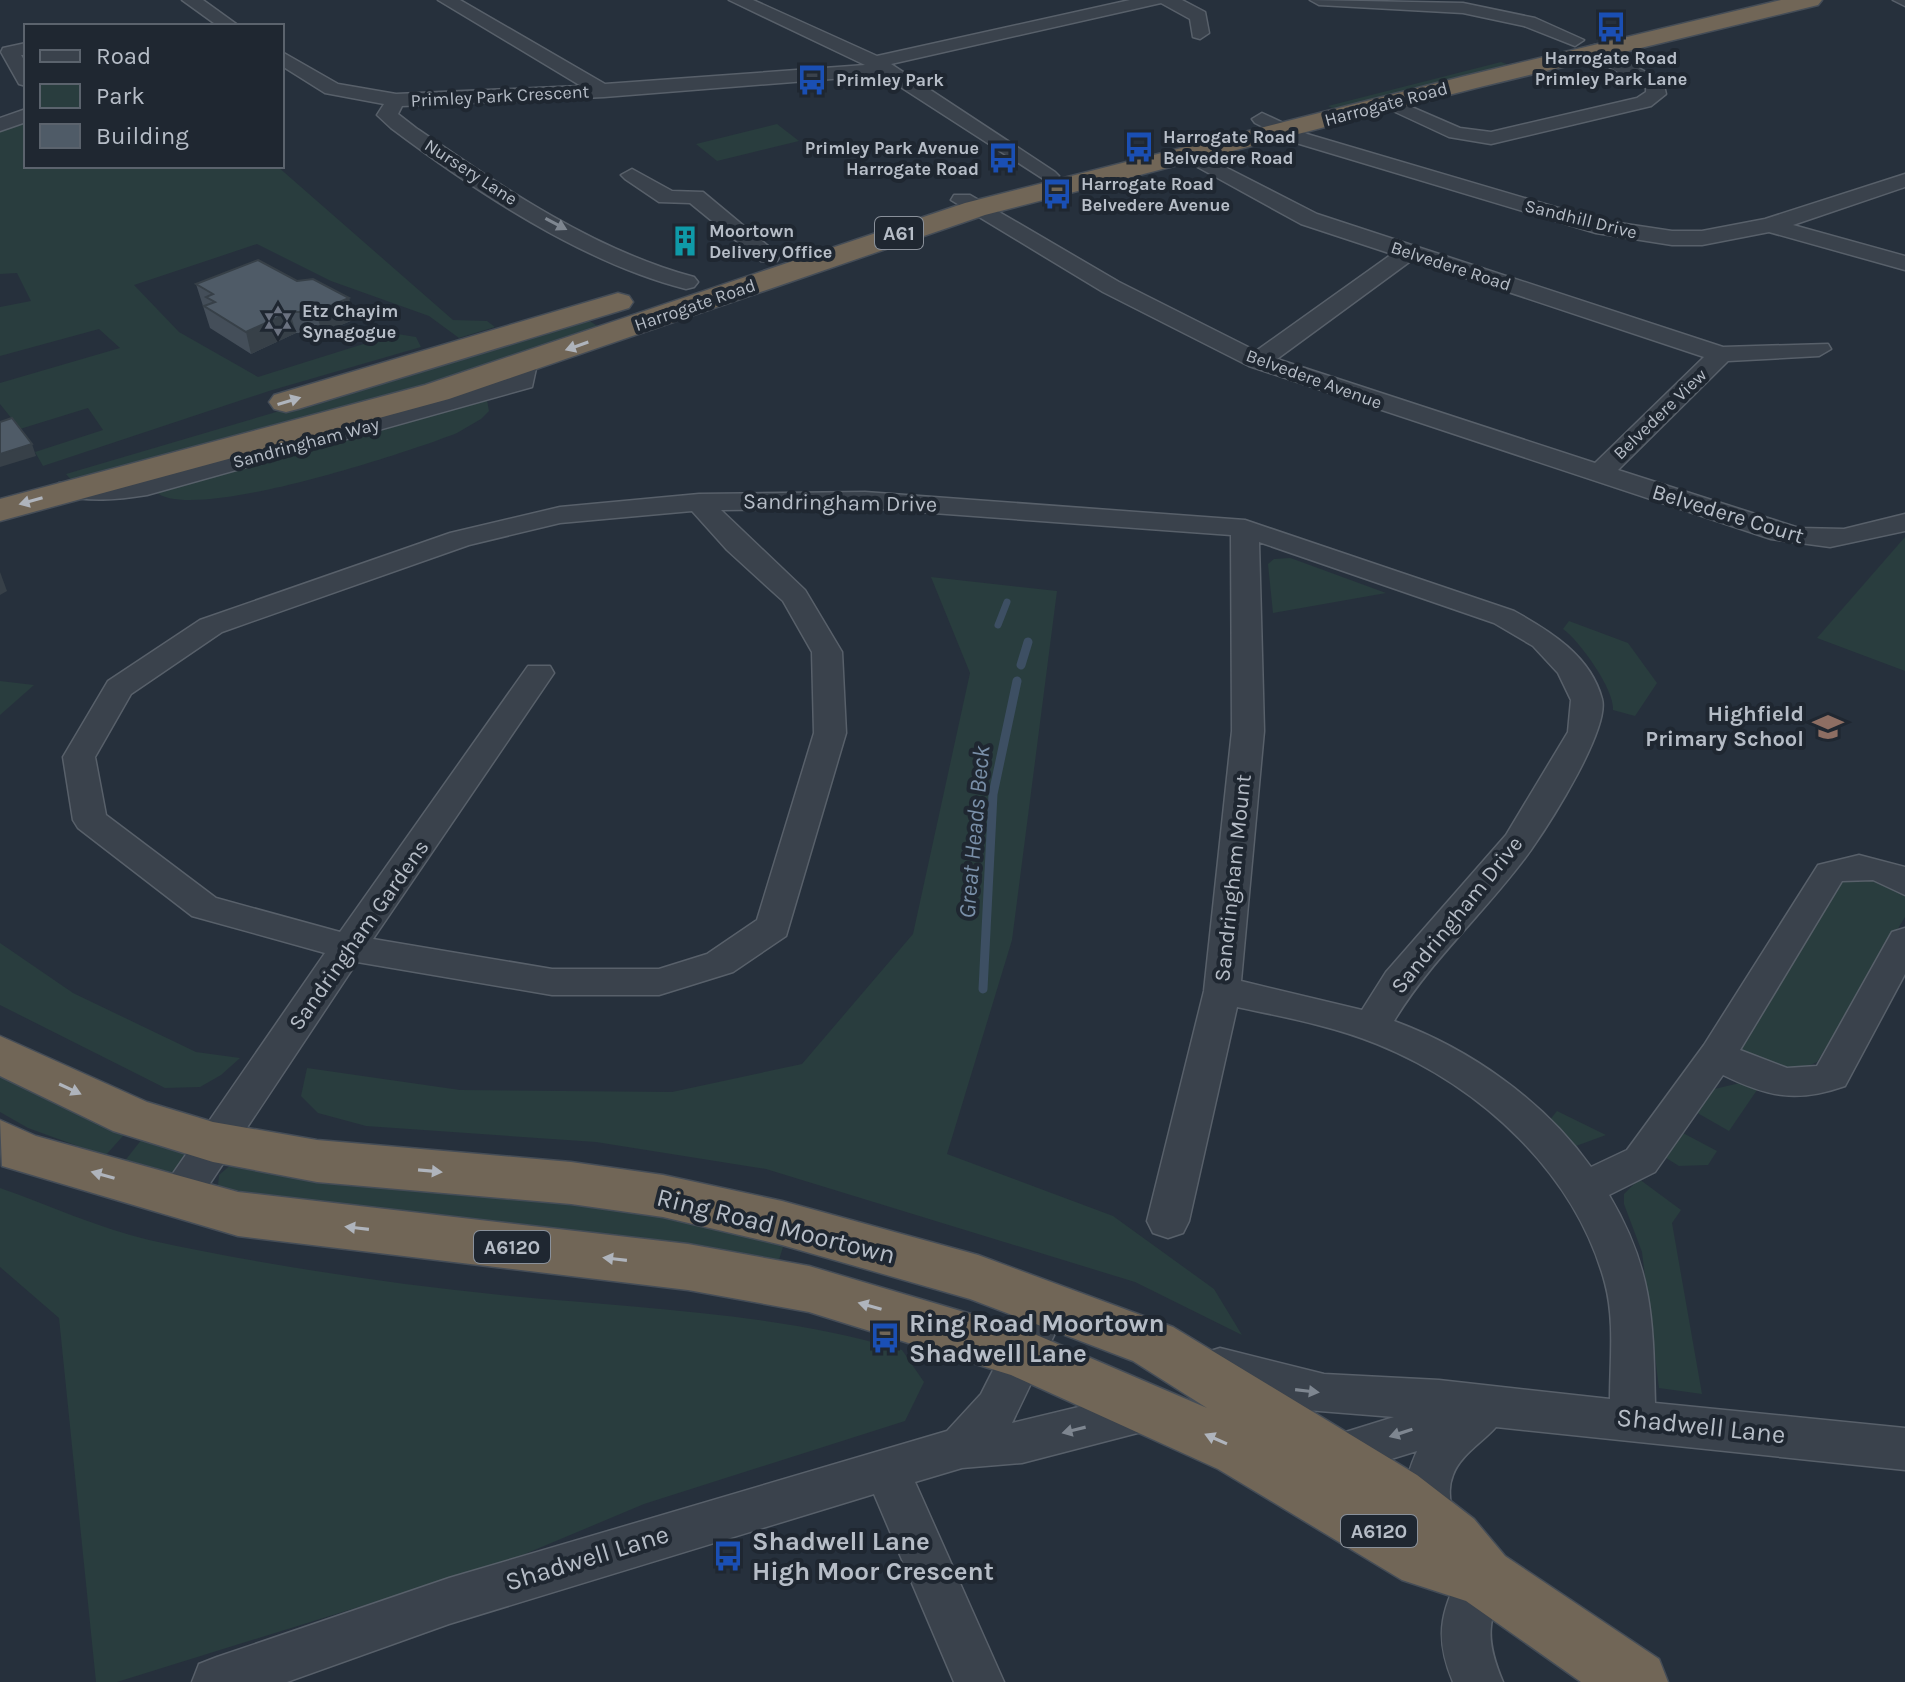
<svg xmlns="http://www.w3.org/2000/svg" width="1905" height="1682" font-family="Karla,sans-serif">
  <rect width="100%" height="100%" fill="#26303c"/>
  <g fill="#293d3e">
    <path d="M1501,62L1514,67L1339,111L1328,106Z"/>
    <path d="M26,123V166H277L453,320L487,321L495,327L459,338L429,316L331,281L257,244L134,285L179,332L258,377L373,341L362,335L373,330L416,337L421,347L269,391L43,466L35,452L103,430L88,408L20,429L0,404V383L120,348L99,329L0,356V307L31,301L17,273L0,274V130Z"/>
    <path d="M777,124L799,141L717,161L696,144Z"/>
    <path d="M588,320L599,327L504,365L73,482L66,474Z"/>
    <path d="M487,400L489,411L481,419L457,433C409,452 192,524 156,492Z"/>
    <path d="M1905,537V671L1817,638Z"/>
    <path d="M1290,558L1296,560L1386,593L1273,613L1268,564L1274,559Z"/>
    <path d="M931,577L1057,591L1012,940L947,1154L1113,1216L1214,1289L1242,1335L1135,1282L766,1169L596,1142L366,1126L318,1113L301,1096L307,1068L460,1090L672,1092L802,1064L913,934L970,673Z"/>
    <path d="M1569,621L1628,643L1657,683L1635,716L1613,710C1615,690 1579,640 1563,629Z"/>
    <path d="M0,681L34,685L0,715Z"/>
    <path d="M1858,877C1871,878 1900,881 1905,897C1905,902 1905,911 1905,917L1817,1062C1793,1075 1762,1066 1741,1049L1744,1039L1836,884Z"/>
    <path d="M0,943L73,993L196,1052L240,1058L221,1075L200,1087L165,1088L0,1005Z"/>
    <path d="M0,1075L130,1128L105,1156L28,1128L0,1112Z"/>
    <path d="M1740,1083L1757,1090L1729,1131L1694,1111L1710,1090Z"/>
    <path d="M1557,1111L1606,1135L1576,1146L1549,1121Z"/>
    <path d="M1681,1132L1717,1151L1708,1165L1679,1166L1663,1156Z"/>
    <path d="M142,1139L189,1151L178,1170L171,1172L124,1162Z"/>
    <path d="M233,1163L662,1210L783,1247L778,1263L649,1239L511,1223L421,1220L224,1192L218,1185L219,1175Z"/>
    <path d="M1639,1179L1681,1210L1672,1223L1702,1394L1659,1388L1642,1252L1624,1204V1194Z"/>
    <path d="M0,1188C48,1205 99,1228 149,1240C264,1265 384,1283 501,1295C636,1308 772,1312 902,1350L924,1382L905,1421L644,1504L513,1559L117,1682H96L59,1318L0,1267Z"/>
  </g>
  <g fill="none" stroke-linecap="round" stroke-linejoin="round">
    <path stroke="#3d4f63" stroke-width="7" d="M998,625L1007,602"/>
    <g stroke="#3d4f63" stroke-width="9">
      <path d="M1021,665L1028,642"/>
      <path d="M983,989L993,794L1017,681"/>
    </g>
    <g stroke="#58606a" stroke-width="3">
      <g id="minor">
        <path d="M182,0H203L239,26H218Z"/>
        <path d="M438,0H460L605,84L865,65L729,0H753L877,56L1130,0H1182L1205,12L1209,33L1200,39L1193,37L1190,19L1161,3L891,64L1055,172L1059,176L1055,180L1048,182L882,75L604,97L402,106L398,114L416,128C502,187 593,250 694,277L698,282L694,287L686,289C583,263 475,191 391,128L377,115L384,104L325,93L282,66V52L338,84L396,94L581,86Z"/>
        <path d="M1310,0L1463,3L1535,18L1584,40L1575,46L1524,26L1463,13L1319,5Z"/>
        <path d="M1893,0H1905V6Z"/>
        <path d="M26,43V55H21L26,63V86L19,84L1,52L3,48Z"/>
        <path d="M1595,45L1663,81L1666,94L1651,106L1491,144L1449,137L1376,103L1379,99H1393L1460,128L1491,132L1637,98L1646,92V88L1588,55V47Z"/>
        <path d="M26,109V122L0,131V118Z"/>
        <path d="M1262,113L1307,134L1599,220L1672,231H1702L1765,219L1905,174V187L1793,225L1905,256V270L1769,232L1702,245H1672L1596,233L1293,142L1255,123L1252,119Z"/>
        <path d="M1190,149L1317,214L1723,347L1828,344L1831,349L1819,356L1728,361L1618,470L1799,528L1844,529L1905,514V531L1830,547L1771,539L1249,366L1103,292L951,200L954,195H970L1119,282L1256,351L1392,254L1301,224L1183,159L1180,155L1183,151ZM1412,260L1704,357L1595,463L1277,359Z"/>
        <path d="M632,169L672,191L703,192L780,256L777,261H761L690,203L659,202L625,179L621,175Z"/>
        <path d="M525,357L537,364L532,387L147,495C117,500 89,502 59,495L55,489L59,483L111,485L145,479L511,378L513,364Z"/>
        <path d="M865,492L1245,520L1514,611C1550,631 1591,656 1602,699C1610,729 1550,823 1531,850C1488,910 1432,958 1394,1021C1470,1049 1543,1100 1591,1167L1627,1150L1704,1045L1818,865L1859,855L1905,867V895L1873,880L1842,881L1740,1050L1787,1068L1817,1066L1892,932L1905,928V974L1845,1086C1797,1103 1768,1097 1723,1075L1655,1172L1609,1195C1653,1269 1653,1320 1655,1403L1905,1428V1470L1496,1427C1483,1442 1460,1455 1453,1475C1444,1497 1458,1515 1448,1537L1431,1544L1414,1537C1400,1505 1403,1482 1417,1451L1323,1480L1307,1474L1300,1459L1307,1444L1394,1417L1307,1410L1204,1381L1198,1367L1204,1353L1220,1348L1324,1374L1439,1380L1610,1399C1610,1361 1615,1320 1605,1283C1576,1174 1481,1086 1377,1044C1333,1026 1284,1017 1237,1007L1189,1221L1183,1233L1168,1238L1153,1233L1147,1221L1204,991L1232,731L1231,535L865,508L721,510L805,590L842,652L846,733L786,936L733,972L659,995H552L357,962L193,1209L179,1213L165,1209L159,1197L165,1185L325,953L192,916L78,828L73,820L63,757L108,681L200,620L450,533L560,507L699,494ZM692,511L727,550L783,601L812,652L814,733L757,920L707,954L659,969H552L373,939L554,673L550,666H528L340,932L216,898L106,815L95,757L131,694L222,632L469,545L560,523ZM1259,542L1494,623L1533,646L1558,673L1571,700L1568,732L1506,835L1386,972L1362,1010L1241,981L1264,731Z"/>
        <path d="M1048,1286L1063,1291L1069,1304L1012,1423L1149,1390L1165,1396L1171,1410L1165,1424L1149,1430L1022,1463L962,1468L915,1482L1004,1682H954L874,1494L449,1624L287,1682H192L199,1664L217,1657L449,1578L947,1431L981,1394L1033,1291Z"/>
        <path d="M1483,1554L1500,1561L1507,1577C1488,1621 1484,1637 1503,1682H1453C1432,1632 1443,1608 1466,1561Z"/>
      </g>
    </g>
    <g stroke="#454d57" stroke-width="3">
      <g id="highway">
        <path d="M1781,0H1822L1818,5L1476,88L985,215L449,399L0,521V499L425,385L965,203L1461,77Z"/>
        <path d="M618,293L629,296L633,302L629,308L298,409L286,412L274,409L269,402L274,395Z"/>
        <path d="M0,1036L147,1102L213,1122L317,1140L571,1162L663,1175L782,1201L978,1255L1173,1327L1417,1475L1474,1519L1505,1556L1659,1659L1668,1682H1581L1466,1601L1402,1580L1218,1469L1011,1375L809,1312L688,1290L238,1236L2,1166L0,1120L36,1136L238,1192L688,1244L809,1266L1025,1330L1207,1408L1133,1361L970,1299L782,1245L663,1217L571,1204L317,1182L213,1162L113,1131L0,1076Z"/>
      </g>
    </g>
    <use href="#minor" fill="#3a424c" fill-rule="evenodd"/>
    <use href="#highway" fill="#716657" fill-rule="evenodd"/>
  </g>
  <path fill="#444e59" d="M297,281L349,298L353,320L322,333H296L251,354L210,328L196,284Z"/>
  <g fill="#374048">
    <path d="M349,298L353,320L322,333L316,312Z"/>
    <path d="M290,312L296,333L251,354L246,332Z"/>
    <path d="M32,444L36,456L0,467V454Z"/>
    <path d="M0,572L7,591L0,595Z"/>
  </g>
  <g fill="#4f5b67" stroke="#374048" stroke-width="2">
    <path d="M258,260L297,281L313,279L349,298L316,312H290L246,332L204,306L215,302L206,297L213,294L196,284Z"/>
    <path d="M12,418L32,444L0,454V422Z"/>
  </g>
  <defs><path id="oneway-solid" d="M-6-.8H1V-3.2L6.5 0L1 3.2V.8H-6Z" transform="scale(2)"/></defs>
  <g fill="#7e8690">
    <use href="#oneway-solid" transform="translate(556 224) rotate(28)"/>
    <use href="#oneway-solid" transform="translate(1307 1391) rotate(7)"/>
    <use href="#oneway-solid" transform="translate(1074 1430) rotate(166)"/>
    <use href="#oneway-solid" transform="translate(1401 1433) rotate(162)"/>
  </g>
  <g fill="#afb4bc">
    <use href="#oneway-solid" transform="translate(577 346) rotate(161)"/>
    <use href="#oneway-solid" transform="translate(289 401) rotate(-17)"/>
    <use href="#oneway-solid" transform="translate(31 501) rotate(164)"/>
    <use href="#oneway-solid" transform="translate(70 1089) rotate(25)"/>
    <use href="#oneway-solid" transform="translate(430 1171) rotate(5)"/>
    <use href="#oneway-solid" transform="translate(103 1175) rotate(-164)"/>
    <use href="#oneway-solid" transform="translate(357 1228) rotate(-173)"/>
    <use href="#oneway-solid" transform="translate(615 1259) rotate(-173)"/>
    <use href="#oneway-solid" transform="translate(870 1306) rotate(-164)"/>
    <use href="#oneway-solid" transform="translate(1216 1439) rotate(-156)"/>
  </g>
  <defs>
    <g id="bus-bare" transform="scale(2.4)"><path d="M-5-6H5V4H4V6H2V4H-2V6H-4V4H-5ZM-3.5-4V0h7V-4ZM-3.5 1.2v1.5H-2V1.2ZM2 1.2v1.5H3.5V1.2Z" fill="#1a4fb4" stroke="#1f2731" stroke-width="2.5" paint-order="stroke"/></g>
    <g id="building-bare" transform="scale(2.4)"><path d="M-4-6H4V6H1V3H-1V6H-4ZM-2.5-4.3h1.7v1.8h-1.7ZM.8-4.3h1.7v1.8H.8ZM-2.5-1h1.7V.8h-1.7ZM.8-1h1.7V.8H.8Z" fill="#0f9aa8" stroke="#1f2731" stroke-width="2.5" paint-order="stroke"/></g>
    <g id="synagogue-bare" transform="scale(2.4)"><path d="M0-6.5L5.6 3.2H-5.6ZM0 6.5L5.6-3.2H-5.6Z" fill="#6b7280" stroke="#1f2731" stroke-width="2.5" paint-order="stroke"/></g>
    <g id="school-bare" transform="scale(2.4)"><path d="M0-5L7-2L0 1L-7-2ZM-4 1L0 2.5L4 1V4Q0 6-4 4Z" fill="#8d6e63" stroke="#1f2731" stroke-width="2.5" paint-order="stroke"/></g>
  </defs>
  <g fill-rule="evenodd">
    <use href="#bus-bare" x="1611" y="27"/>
    <use href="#bus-bare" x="812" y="80"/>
    <use href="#bus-bare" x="1139" y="147"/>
    <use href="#bus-bare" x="1003" y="158"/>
    <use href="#bus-bare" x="1057" y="194"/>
    <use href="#building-bare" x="685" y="241"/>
    <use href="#synagogue-bare" x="278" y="321"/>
    <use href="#school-bare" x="1828" y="727"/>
    <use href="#bus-bare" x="885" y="1338"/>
    <use href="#bus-bare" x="728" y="1556"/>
  </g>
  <g text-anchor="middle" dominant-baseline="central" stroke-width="8" stroke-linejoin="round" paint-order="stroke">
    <g font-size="18" font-weight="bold" fill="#b6bdc7" stroke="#1f2731" text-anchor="start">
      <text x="1611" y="58" text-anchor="middle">Harrogate Road<tspan x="1611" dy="21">Primley Park Lane</tspan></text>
      <text x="836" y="80">Primley Park</text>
      <text x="1163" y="137">Harrogate Road<tspan x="1163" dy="21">Belvedere Road</tspan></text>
      <text x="979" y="148" text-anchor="end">Primley Park Avenue<tspan x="979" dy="21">Harrogate Road</tspan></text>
      <text x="1081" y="184">Harrogate Road<tspan x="1081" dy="21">Belvedere Avenue</tspan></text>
      <text x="709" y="231">Moortown<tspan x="709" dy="21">Delivery Office</tspan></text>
      <text x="302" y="311">Etz Chayim<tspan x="302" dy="21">Synagogue</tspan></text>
    </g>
    <g font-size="18" fill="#b6bdc7" stroke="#1f2731">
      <text transform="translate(500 96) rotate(-3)">Primley Park Crescent</text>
      <text transform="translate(1386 104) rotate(-15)">Harrogate Road</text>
      <text transform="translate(471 172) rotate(33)">Nursery Lane</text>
      <text transform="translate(1581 219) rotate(14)">Sandhill Drive</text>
      <text transform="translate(1451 266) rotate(18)">Belvedere Road</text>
      <text transform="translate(695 305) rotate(-19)">Harrogate Road</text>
      <text transform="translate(1314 379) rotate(20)">Belvedere Avenue</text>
      <text transform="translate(1660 414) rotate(-44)">Belvedere View</text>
      <text transform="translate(306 443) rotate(-15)">Sandringham Way</text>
    </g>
    <g fill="#1f2731" stroke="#89909a" stroke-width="2">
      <rect x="875" y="217" width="48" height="32" rx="6"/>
      <rect x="474" y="1231" width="76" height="32" rx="6"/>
      <rect x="1341" y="1515" width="76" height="32" rx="6"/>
    </g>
    <g font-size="20" font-weight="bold" fill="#b6bdc7">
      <text x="899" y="233">A61</text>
      <text x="512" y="1247">A6120</text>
      <text x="1379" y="1531">A6120</text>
    </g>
    <g font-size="22" fill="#b6bdc7" stroke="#1f2731">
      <text transform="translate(840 503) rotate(1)">Sandringham Drive</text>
      <text transform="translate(1728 514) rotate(17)">Belvedere Court</text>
      <text transform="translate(1233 878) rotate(-84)">Sandringham Mount</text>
      <text transform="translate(1457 915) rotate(-51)">Sandringham Drive</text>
      <text transform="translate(359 935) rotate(-55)">Sandringham Gardens</text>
    </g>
    <g font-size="22" font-weight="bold" fill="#b6bdc7" stroke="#1f2731" text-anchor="end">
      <text x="1804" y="714">Highfield<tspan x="1804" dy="25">Primary School</tspan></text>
    </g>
    <g font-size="24" font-style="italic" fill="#798fa8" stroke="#1f2731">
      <text transform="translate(974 832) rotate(-85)">Great Heads Beck</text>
    </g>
    <g font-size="26" fill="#b6bdc7" stroke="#1f2731">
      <text transform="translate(776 1226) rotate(14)">Ring Road Moortown</text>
      <text transform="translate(1701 1426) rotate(6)">Shadwell Lane</text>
      <text transform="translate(587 1558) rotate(-17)">Shadwell Lane</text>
    </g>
    <g font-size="26" font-weight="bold" fill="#b6bdc7" stroke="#1f2731" text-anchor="start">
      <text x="909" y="1323">Ring Road Moortown<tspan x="909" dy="30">Shadwell Lane</tspan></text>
      <text x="752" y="1541">Shadwell Lane<tspan x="752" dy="30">High Moor Crescent</tspan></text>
    </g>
  </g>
  <rect x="24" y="24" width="260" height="144" fill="#1f2731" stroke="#5b636d" stroke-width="2"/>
  <rect x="40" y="50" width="40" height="12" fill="#3a424c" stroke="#5b636d" stroke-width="2"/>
  <text x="96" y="64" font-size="24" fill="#b6bdc7">Road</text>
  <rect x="40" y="84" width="40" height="24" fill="#293d3e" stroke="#5b636d" stroke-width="2"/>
  <text x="96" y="104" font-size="24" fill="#b6bdc7">Park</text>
  <rect x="40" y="124" width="40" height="24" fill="#4f5b67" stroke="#5b636d" stroke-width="2"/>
  <text x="96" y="144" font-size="24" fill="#b6bdc7">Building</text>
</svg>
